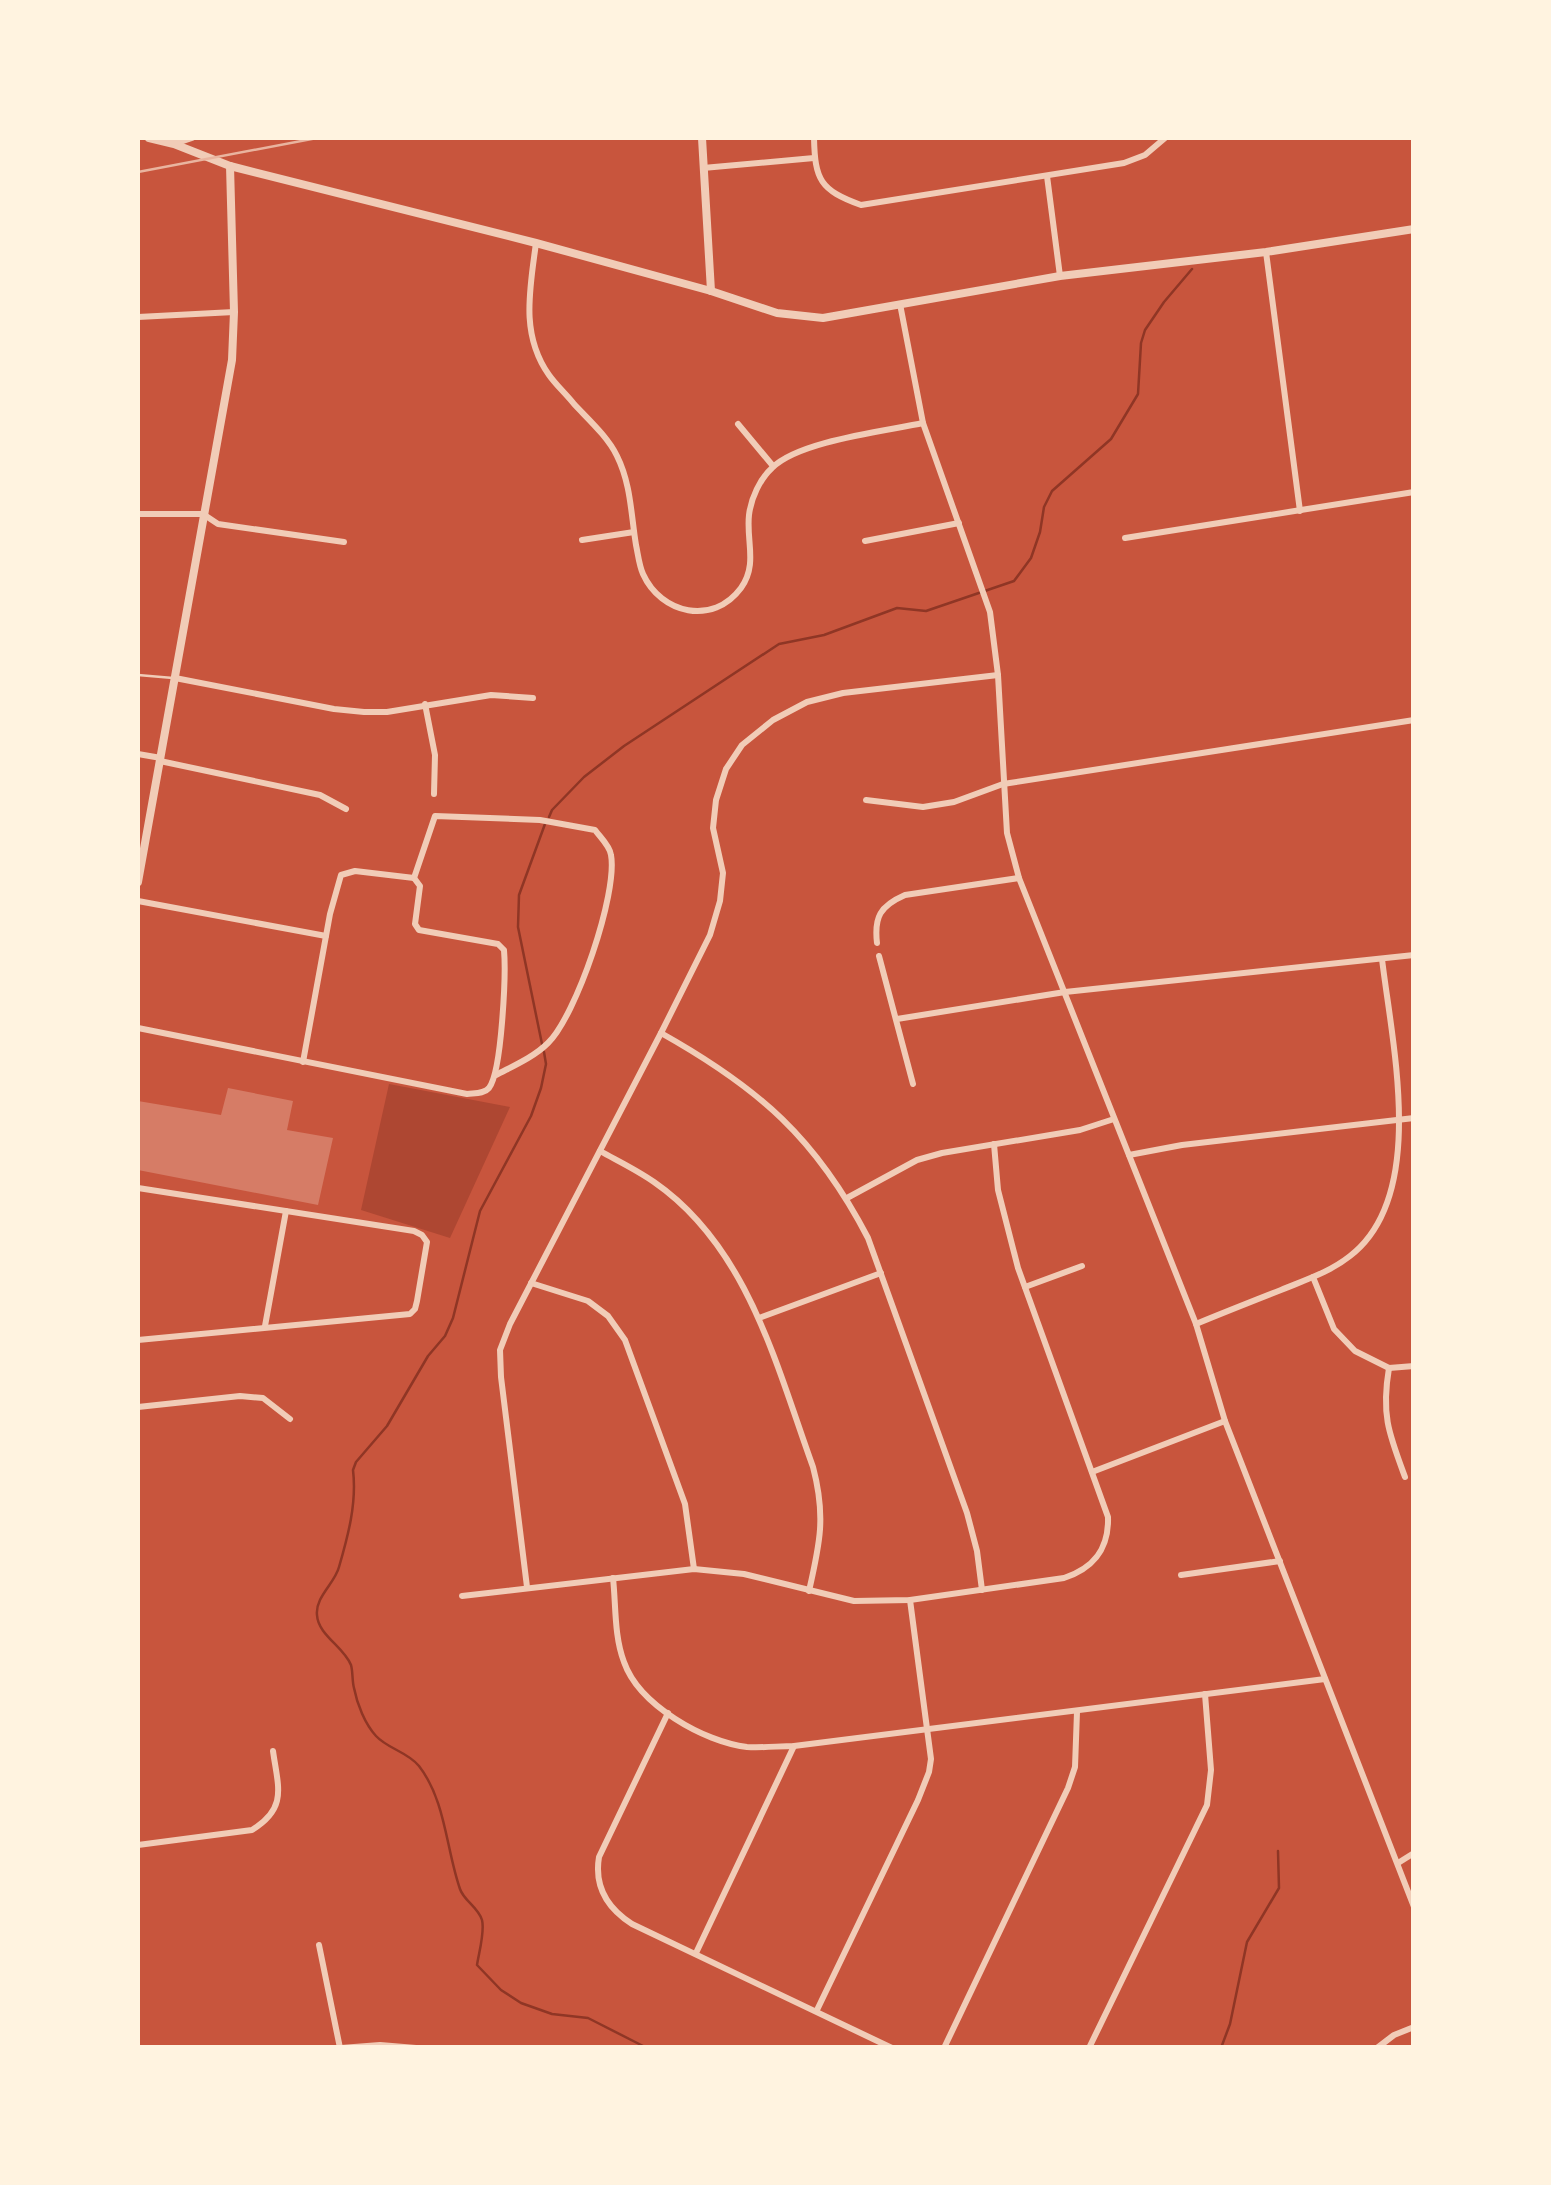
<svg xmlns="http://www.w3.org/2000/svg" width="1551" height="2185" font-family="'IBM Plex Sans',sans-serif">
  <rect width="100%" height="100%" fill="#c8553d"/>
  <path fill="#ae4732" d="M389,1084L510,1107L450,1238L361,1210Z"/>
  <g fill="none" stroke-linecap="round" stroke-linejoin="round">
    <g stroke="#8f3625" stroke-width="2.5">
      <path d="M549,817L552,810L584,777L624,746L779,644L824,635L897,608L926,611L1014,581L1031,558L1040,532L1044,507L1052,491L1111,439L1138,394L1141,343L1145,330L1164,302L1192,269"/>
      <path d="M542,1044L518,927L519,895L545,824"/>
      <path d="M544,1052L546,1064L541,1088L531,1116L480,1211L453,1318L445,1336L428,1356L387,1426L356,1462L353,1470C357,1503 348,1536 339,1567C335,1583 315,1597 317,1615C318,1635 344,1647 351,1665C353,1672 352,1681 354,1688C357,1704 365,1724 376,1736C388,1749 408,1752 419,1766C446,1801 446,1849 460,1889C464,1901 478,1907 482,1920C485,1932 479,1952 477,1965L501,1990L521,2003L552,2014L588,2018L647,2048"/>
      <path d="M1221,2048L1230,2024L1247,1942L1279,1888L1278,1851"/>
    </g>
  </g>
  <path fill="#d67c66" d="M228,1088L293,1101L287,1130L333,1138L318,1205L138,1170V1101L221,1115Z"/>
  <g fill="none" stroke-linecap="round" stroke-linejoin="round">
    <path stroke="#f1ccb7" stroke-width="2.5" d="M138,675L173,678"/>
    <g stroke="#f1ccb7" stroke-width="6">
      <path d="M174,138V144L192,138"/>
      <path d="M814,138C815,180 820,190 861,205L1124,163L1145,155L1165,138"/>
      <path d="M703,168L814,158"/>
      <path d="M1047,176L1060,276"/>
      <path d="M536,243C530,289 520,334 549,375C556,385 566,394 574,404C588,419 608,437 617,456C631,484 631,515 636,545C638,554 639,565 643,574C661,614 713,626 741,588C758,564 746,541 749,515C751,498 760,479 772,468C798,441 886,431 923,423"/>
      <path d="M1266,252L1300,511"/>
      <path d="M900,304L923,423L990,612L998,675L1007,833L1019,878L1196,1324L1225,1421L1414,1907"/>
      <path d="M138,317L234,312"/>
      <path d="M738,424L773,466"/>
      <path d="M138,514H203L218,524L344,542"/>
      <path d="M1125,538L1414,492"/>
      <path d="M582,540L634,532"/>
      <path d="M865,541L959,523"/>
      <path d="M175,678L334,709L364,712H387L491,695L533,698"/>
      <path d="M425,704L435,755L434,794"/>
      <path d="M138,754L161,758"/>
      <path d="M160,761L320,795L346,809"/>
      <path d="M866,800L923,807L954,802L1003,784L1414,720"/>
      <path d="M414,878L435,816L540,820L595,830C600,837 610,846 611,855C618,893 576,1016 548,1043C534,1057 513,1066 496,1075"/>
      <path d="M138,901L326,936"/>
      <path d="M877,943C874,917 880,906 905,895L1019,878"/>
      <path d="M879,956L913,1084"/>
      <path d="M897,1019L1065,992L1414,955"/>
      <path d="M138,1028L467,1094C475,1093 484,1094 489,1088C502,1071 506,973 504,950L498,944L419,930L415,924L420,886L414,878"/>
      <path d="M661,1033C759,1088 816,1138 868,1238L967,1513L977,1551L982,1590"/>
      <path d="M303,1062L330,914L341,875L355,871L414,878"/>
      <path d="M600,1151C618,1161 637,1170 654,1182C748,1247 776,1365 813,1467C826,1516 820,1543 809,1591"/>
      <path d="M1129,1155L1182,1145L1414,1118"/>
      <path d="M138,1188L414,1231L422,1235L427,1242L417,1301L415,1309L410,1314L138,1340"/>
      <path d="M847,1198L917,1160L942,1153L1080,1130L1114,1119"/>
      <path d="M1313,1277L1334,1329L1355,1351L1389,1368L1414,1366"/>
      <path d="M531,1283L588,1301L608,1316L625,1340L685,1504L694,1569"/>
      <path d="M1025,1287L1082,1266"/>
      <path d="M759,1318L881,1273"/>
      <path d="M1196,1324C1225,1312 1253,1301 1281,1290C1305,1280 1330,1272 1350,1256C1428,1196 1392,1044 1382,959"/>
      <path d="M265,1326L286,1211"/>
      <path d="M1389,1368C1381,1415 1389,1434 1405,1477"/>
      <path d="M138,1407L240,1396L263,1398L290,1419"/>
      <path d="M1092,1472L1225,1421"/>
      <path d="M1181,1575L1280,1561"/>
      <path d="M613,1578C616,1605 614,1636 624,1662C639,1705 704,1742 747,1747C763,1748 779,1746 794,1746L1325,1679"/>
      <path d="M527,1587L501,1377L500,1350L510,1324L661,1033L710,935L720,901L723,873L713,828L716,800L726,769L742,745L773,720L807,702L843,693L998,675"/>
      <path d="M462,1596L694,1569L744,1574L854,1601L910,1600L1064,1578C1094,1568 1109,1549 1108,1517L1018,1268L998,1190L994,1144"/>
      <path d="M668,1713L599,1857C594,1887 607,1908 632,1924L892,2048"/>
      <path d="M138,1845L252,1830C288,1808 278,1787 273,1751"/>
      <path d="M1398,1863L1414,1853"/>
      <path d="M319,1945L340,2048"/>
      <path d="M696,1953L794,1746"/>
      <path d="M817,2010L918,1800L929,1772L931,1759L910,1600"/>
      <path d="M341,2048L380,2045L416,2048"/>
      <path d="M944,2048L1068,1788L1075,1767L1077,1712"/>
      <path d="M1089,2048L1207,1805L1211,1770L1205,1694"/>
      <path d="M1377,2048L1394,2035L1414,2027"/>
    </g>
    <g stroke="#f1ccb7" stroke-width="8">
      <path d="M149,138L174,144L230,166L536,243L711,291L777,313L823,318L1060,276L1266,252L1414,229"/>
      <path d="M702,138L711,291"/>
      <path d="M138,882L232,360L234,312L230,166"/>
    </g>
    <path stroke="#e9b49f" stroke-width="2.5" d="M138,172L317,138"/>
  </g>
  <rect width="1551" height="2185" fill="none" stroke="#fff3e0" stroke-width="280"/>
</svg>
